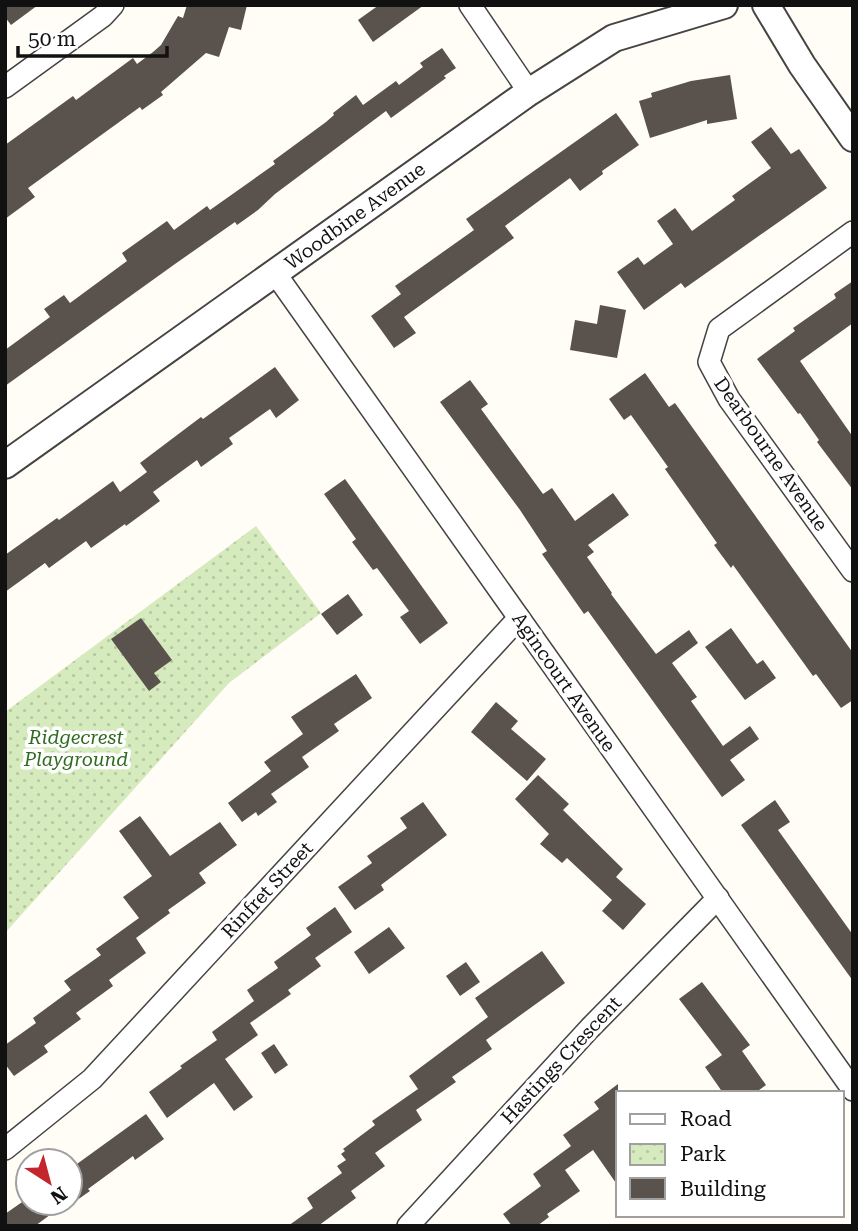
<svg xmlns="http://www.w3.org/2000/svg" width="858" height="1231" font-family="'Roboto Serif',serif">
  <defs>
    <pattern id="park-dots" width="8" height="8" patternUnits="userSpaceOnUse" patternTransform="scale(1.75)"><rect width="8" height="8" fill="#d5ebbd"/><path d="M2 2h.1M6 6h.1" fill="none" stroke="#b6c8a1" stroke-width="1.8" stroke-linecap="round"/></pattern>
  </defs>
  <rect width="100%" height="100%" fill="#fffdf5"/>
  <path fill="url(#park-dots)" d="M256,526L321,613L229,683L5,933V712Z"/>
  <g fill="#5a524d">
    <path d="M5,5H38L11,25L5,17Z"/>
    <path d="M187,5H247L241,30L229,27L219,57L206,53L161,92L163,95L142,110L140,107L28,188L35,197L5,219V145L73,96L76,100L133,58L137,64L153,52L161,45L178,16L183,18Z"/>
    <path d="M379,5H424L373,42L358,20Z"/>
    <path d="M442,48L456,68L444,76L446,78L391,118L386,111L275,194L258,210L237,225L235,222L175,264L5,386V350L50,317L44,309L64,295L70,303L127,261L122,253L167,221L174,230L207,206L210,210L275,164L273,161L326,122L334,115L333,113L356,95L363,105L396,81L399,85L423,67L420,63Z"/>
    <path d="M730,75L737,119L707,124V120L650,138L639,101L652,97L651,93L691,81Z"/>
    <path d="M616,113L639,145L602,171L603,174L580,191L570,178L505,226L514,238L404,317L416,333L394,348L371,316L401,294L395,286L474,230L466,219Z"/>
    <path d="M771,127L791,154L799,149L827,188L685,288L681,283L644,310L617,272L638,257L644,265L673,244L657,221L675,208L692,231L735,200L732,196L771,168L751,142Z"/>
    <path d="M853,281V323L800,361L853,437V490L817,442L819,440L800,413L798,414L757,359L795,331L793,328L836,298L834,294Z"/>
    <path d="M600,305L626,310L617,358L570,350L575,320L597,324Z"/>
    <path d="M275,367L299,400L276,418L270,409L229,438L233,444L201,467L197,460L153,492L160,501L126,526L125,524L91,548L86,541L49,568L45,563L5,592V555L57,518L59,520L113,481L120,492L147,472L140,463L201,417L203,419Z"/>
    <path d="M645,373L669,407L675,403L853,653V700L841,708L816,674L813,676L733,565L731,568L714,545L717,543L665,469L668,467L631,415L624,420L609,399Z"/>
    <path d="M470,380L488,404L481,409L543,494L552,488L575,521L613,493L629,515L588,545L594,552L587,557L612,593L611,594L656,654L689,630L698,643L672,663L697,697L691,701L723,746L750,726L759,739L730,760L745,780L722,797L588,611L584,614L542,554L547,551L520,510L440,402Z"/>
    <path d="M345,479L448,623L420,644L400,617L409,611L377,568L373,570L352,542L356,539L324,494Z"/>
    <path d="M348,594L363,615L337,635L321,614Z"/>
    <path d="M141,618L172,660L154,673L161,682L149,691L111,639Z"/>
    <path d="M731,628L757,664L763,660L776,678L745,700L705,647Z"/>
    <path d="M356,674L372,698L334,724L339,731L302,757L309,767L271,794L277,802L258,816L256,812L242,822L228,803L271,771L264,762L303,734L291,717Z"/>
    <path d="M496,702L518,721L511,729L546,759L527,781L471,732Z"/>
    <path d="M538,775L569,804L563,810L623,869L616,877L646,904L623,930L602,911L612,900L567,858L562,863L540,844L549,834L515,799Z"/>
    <path d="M775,800L790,822L778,830L853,935V981L741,825Z"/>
    <path d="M423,802L447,835L381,885L384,890L355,910L338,887L372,863L367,856L407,828L400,818Z"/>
    <path d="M140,816L170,856L220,822L237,845L199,873L206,883L168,910L170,913L136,938L146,953L109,980L113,986L76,1013L81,1019L44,1046L48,1052L14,1076L5,1064V1045L36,1023L33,1018L71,990L64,981L101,955L96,949L139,918L123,897L152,876L119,831Z"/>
    <path d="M335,907L352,932L315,958L321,966L288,990L291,994L250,1023L258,1035L225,1059L253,1097L234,1111L214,1083L167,1118L149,1092L182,1068L180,1066L217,1040L212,1032L254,1001L247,990L278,968L274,962L311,935L306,928Z"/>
    <path d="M389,927L405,948L369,974L354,952Z"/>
    <path d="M542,951L565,983L486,1040L492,1049L452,1077L456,1082L416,1110L422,1120L375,1153L385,1166L351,1191L356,1198L318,1226H288L313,1208L307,1198L342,1173L337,1166L346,1160L341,1154L345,1151L343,1149L375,1125L372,1121L418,1089L409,1076L488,1017L475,998Z"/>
    <path d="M466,962L480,982L460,996L446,976Z"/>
    <path d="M702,982L750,1045L742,1051L766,1085L755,1093H723L705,1067L722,1055L679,999Z"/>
    <path d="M274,1044L288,1065L275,1074L261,1053Z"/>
    <path d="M618,1084V1186L593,1150L565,1170L580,1191L547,1214L549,1217L537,1226H512L503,1214L541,1186L533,1174L571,1146L563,1135L599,1109L594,1102Z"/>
    <path d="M146,1114L164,1139L135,1160L133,1156L88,1189L90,1191L70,1205V1169Z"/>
    <path d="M25,1200L27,1203H66L35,1226H5V1214Z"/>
  </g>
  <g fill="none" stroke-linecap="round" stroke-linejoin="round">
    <g stroke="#444" stroke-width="24">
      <g id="minor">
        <path d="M470,5L529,92"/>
        <path d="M5,87L103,16L113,5"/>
        <path d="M853,232L719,329L709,362L729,399L853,571"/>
        <path d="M275,273L853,1090"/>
        <path d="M5,1149L92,1079L519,618"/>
        <path d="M408,1226L590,1028L718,898"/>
      </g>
    </g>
    <g stroke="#444" stroke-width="30">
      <g id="tertiary">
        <path d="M766,5L802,65L853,138"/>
        <path d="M5,465L529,92L614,38L724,5"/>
      </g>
    </g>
    <use href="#minor" stroke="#fff" stroke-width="21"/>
    <use href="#tertiary" stroke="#fff" stroke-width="26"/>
  </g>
  <g text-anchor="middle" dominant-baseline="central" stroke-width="7" stroke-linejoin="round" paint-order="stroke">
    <g font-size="19" fill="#111" stroke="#fff">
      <text transform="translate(355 216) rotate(-36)">Woodbine Avenue</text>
      <text transform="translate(771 454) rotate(55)">Dearbourne Avenue</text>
      <text transform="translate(564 682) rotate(55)">Agincourt Avenue</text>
      <text transform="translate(267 890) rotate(-47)">Rinfret Street</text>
      <text transform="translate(561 1060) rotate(-47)">Hastings Crescent</text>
    </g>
    <g font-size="19" font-style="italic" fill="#2f6b1f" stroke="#fff">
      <text x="76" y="737">Ridgecrest<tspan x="76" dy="22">Playground</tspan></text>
    </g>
  </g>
  <rect width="858" height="1231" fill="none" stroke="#111111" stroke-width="14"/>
  <rect x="616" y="1091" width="228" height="126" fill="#ffffff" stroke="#a0a0a0" stroke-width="2"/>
  <rect x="630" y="1114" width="35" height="10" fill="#ffffff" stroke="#a0a0a0" stroke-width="2"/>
  <text x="680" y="1126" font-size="21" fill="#111111">Road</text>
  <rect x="630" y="1144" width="35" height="21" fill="url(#park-dots)" stroke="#a0a0a0" stroke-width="2"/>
  <text x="680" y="1161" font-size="21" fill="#111111">Park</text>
  <rect x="630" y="1178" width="35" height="21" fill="#5a524d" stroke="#a0a0a0" stroke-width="2"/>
  <text x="680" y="1196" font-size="21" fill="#111111">Building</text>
  <g transform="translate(49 1182) rotate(144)"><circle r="33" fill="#ffffff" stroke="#a0a0a0" stroke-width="2"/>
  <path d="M0-5L12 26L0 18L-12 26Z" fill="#c4262e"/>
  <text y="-10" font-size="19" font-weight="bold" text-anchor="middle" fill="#111111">N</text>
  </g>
  <path d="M18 46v10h149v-10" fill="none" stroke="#111111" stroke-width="3.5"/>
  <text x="28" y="46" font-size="21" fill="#111111" stroke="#ffffff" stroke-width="5" paint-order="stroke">50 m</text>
</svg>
